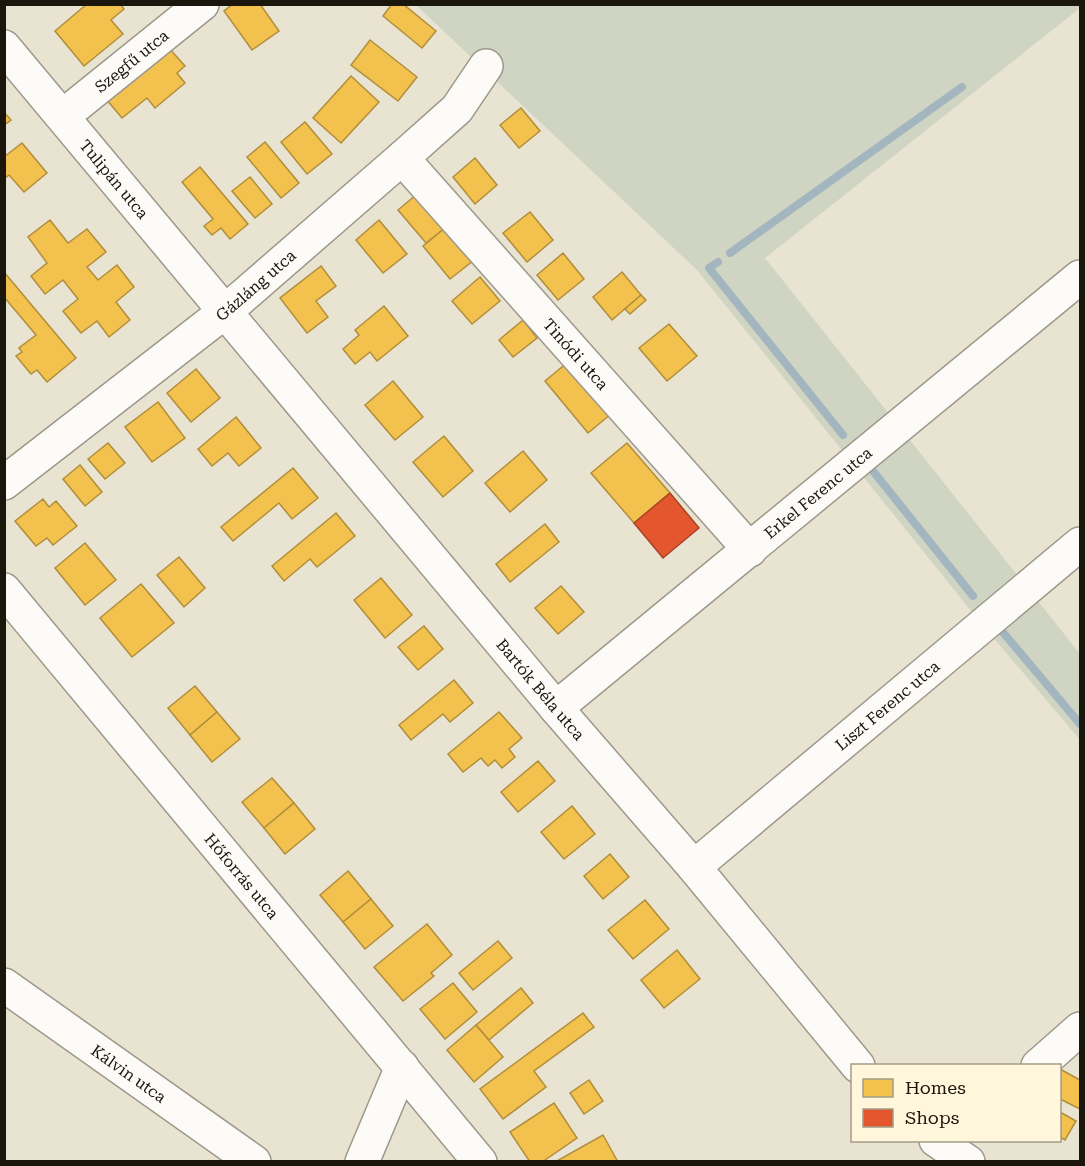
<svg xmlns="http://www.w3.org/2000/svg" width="1085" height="1166" font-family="'Roboto Serif',serif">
  <rect width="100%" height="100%" fill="#e9e3d2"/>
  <path fill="#d0d4c3" d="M416,5H1080V8L765,258L1080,654V740L976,617L697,270Z"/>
  <g fill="#f2c14e" stroke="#b18e3a" stroke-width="1.5">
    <path d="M87,4H120L124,9L111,20L123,34L84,66L55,31Z"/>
    <path d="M233,4H260L279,31L252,50L224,11Z"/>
    <path d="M392,4H403L436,31L422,48L383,16Z"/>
    <path d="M370,40L417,77L398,101L351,65Z"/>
    <path d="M168,47L185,66L177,73L185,83L155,108L147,98L122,118L106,99Z"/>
    <path d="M351,76L379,102L341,143L313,118Z"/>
    <path d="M521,108L540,131L519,148L500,125Z"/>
    <path d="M4,112L11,120L4,125Z"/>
    <path d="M305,122L332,154L307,174L281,142Z"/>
    <path d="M265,142L299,183L281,198L247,157Z"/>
    <path d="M22,143L47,173L24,192L9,175L4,179V157Z"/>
    <path d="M475,158L497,185L475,204L453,177Z"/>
    <path d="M200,167L248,224L230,239L221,228L212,235L204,226L213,219L182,182Z"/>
    <path d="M250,177L272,204L255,218L232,191Z"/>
    <path d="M417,194L445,228L426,243L398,210Z"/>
    <path d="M530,212L553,240L527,262L503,233Z"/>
    <path d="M50,220L68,243L87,229L106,252L87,267L98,280L117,265L134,287L116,302L130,320L109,337L97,321L81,333L63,311L78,299L63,280L45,294L31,276L47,263L28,237Z"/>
    <path d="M379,220L407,254L383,273L356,240Z"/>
    <path d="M445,228L473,261L450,279L423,246Z"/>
    <path d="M563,253L584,279L558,300L537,275Z"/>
    <path d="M321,266L336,286L316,301L328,317L307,333L280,298Z"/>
    <path d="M4,272L76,358L47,382L37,370L31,374L16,356L22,352L19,348L36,335L4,297Z"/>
    <path d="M622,272L641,295L612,320L593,297Z"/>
    <path d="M480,277L500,301L472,324L452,301Z"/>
    <path d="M641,295L646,300L630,314L625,309Z"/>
    <path d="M384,306L408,336L377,361L370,352L355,364L343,349L359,335L355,330Z"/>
    <path d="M523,320L537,338L513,357L499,340Z"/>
    <path d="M669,324L697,356L667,381L639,348Z"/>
    <path d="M568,362L611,414L588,433L545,381Z"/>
    <path d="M196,369L220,398L191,422L167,393Z"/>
    <path d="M393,381L423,417L395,440L365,405Z"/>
    <path d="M158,402L185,438L152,462L125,427Z"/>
    <path d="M236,417L261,448L239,466L228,453L212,466L198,449Z"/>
    <path d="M444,436L473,471L443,497L413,462Z"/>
    <path d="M108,443L125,463L105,479L88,459Z"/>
    <path d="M627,443L670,493L634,523L591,473Z"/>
    <path d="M523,451L547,480L510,512L485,483Z"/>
    <path d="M80,465L102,492L85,506L63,479Z"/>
    <path d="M293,468L318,498L292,519L279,503L233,541L221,527Z"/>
    <path d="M43,499L49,507L56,501L77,526L53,545L47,538L36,546L15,521Z"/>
    <path d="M336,513L355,536L317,567L310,559L284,581L272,566Z"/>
    <path d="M545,524L559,542L510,582L496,564Z"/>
    <path d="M85,543L116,580L85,605L55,568Z"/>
    <path d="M179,557L205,588L184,607L157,575Z"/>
    <path d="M381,578L412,615L385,638L354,600Z"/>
    <path d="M141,584L174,623L132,657L100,618Z"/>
    <path d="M561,586L584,612L558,634L535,608Z"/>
    <path d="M424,626L443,649L418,670L398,647Z"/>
    <path d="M454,680L473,703L450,722L443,714L411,740L399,725Z"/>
    <path d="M195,686L217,712L190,735L168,708Z"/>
    <path d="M217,712L240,739L212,762L190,735Z"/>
    <path d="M499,712L522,738L509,749L515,757L502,768L495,760L488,766L481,758L463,772L448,754Z"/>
    <path d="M538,761L555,781L518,812L501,792Z"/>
    <path d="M272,778L294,803L264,828L242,802Z"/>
    <path d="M294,803L315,829L285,854L264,828Z"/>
    <path d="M572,806L595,834L564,859L541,832Z"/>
    <path d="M610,854L629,877L603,899L584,876Z"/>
    <path d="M348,871L371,899L343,922L320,895Z"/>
    <path d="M371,899L393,926L365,949L343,922Z"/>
    <path d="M645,900L669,929L633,959L608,930Z"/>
    <path d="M427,924L452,955L431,973L434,976L403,1001L374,967Z"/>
    <path d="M498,941L512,958L473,990L459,973Z"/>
    <path d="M677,950L700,979L664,1008L641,980Z"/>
    <path d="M453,983L477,1012L445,1039L420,1009Z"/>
    <path d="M521,988L533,1003L489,1040L476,1025Z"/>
    <path d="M583,1013L594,1027L534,1071L546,1087L503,1119L480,1089Z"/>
    <path d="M476,1025L503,1057L474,1082L447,1050Z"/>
    <path d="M1060,1069L1080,1080V1109L1060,1099Z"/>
    <path d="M589,1080L603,1101L584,1114L570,1093Z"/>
    <path d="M554,1103L577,1138L542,1162H530L510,1132Z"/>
    <path d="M1060,1112L1076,1121L1065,1140L1060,1137Z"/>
    <path d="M603,1135L618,1162H555Z"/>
  </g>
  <path fill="#e4572e" stroke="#a74424" stroke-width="1.5" d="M670,493L699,528L663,558L634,523Z"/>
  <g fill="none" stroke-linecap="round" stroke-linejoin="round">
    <g stroke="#a3b5be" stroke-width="8">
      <path d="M730,253L962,87"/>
      <path d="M718,262L709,268L843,435"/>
      <path d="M869,466L973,596"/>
      <path d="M996,624L1080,724"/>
    </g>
    <g stroke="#9d988a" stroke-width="36">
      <g id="minor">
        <path id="s1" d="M4,47L556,708L694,867L858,1066"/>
        <path id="s2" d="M63,116L202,4"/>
        <path id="s3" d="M402,158L750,550"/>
        <path id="s4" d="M4,483L227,310L402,158L457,109L486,66"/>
        <path id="s5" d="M4,590L480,1162"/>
        <path id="s6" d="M556,708L1080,277"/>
        <path id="s7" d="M694,867L1080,544"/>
        <path id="s8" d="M4,985L254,1162"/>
        <path d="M1038,1066L1080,1029"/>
        <path d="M936,1140L968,1162"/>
        <path d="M362,1162L402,1067"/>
      </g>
    </g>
    <use href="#minor" stroke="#fcfbf8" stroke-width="33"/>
  </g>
  <g text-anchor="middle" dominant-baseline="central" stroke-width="6" stroke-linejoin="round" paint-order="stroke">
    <g font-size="16" fill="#1a160b" stroke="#fff6dc">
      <text stroke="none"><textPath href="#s2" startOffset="88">Szegfű utca</textPath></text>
      <text stroke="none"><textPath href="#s1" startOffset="172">Tulipán utca</textPath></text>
      <text stroke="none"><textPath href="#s4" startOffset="320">Gázláng utca</textPath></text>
      <text stroke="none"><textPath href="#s3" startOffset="262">Tinódi utca</textPath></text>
      <text stroke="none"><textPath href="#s6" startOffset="339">Erkel Ferenc utca</textPath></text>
      <text stroke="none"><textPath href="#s1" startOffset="837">Bartók Béla utca</textPath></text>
      <text stroke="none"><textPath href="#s7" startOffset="252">Liszt Ferenc utca</textPath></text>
      <text stroke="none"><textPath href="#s5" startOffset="372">Hőforrás utca</textPath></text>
      <text stroke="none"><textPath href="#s8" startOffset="153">Kálvin utca</textPath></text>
    </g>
  </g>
  <rect width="1085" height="1166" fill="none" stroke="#1a160b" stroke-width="12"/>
  <rect x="851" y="1064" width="210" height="78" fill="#fff6dc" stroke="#a39c88" stroke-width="1.5"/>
  <rect x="863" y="1079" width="30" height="18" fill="#f2c14e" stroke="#a39c88" stroke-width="1.5"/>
  <text x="905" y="1094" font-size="18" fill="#1a160b">Homes</text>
  <rect x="863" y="1109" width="30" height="18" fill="#e4572e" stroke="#a39c88" stroke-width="1.5"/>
  <text x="905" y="1124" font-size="18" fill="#1a160b">Shops</text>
</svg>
